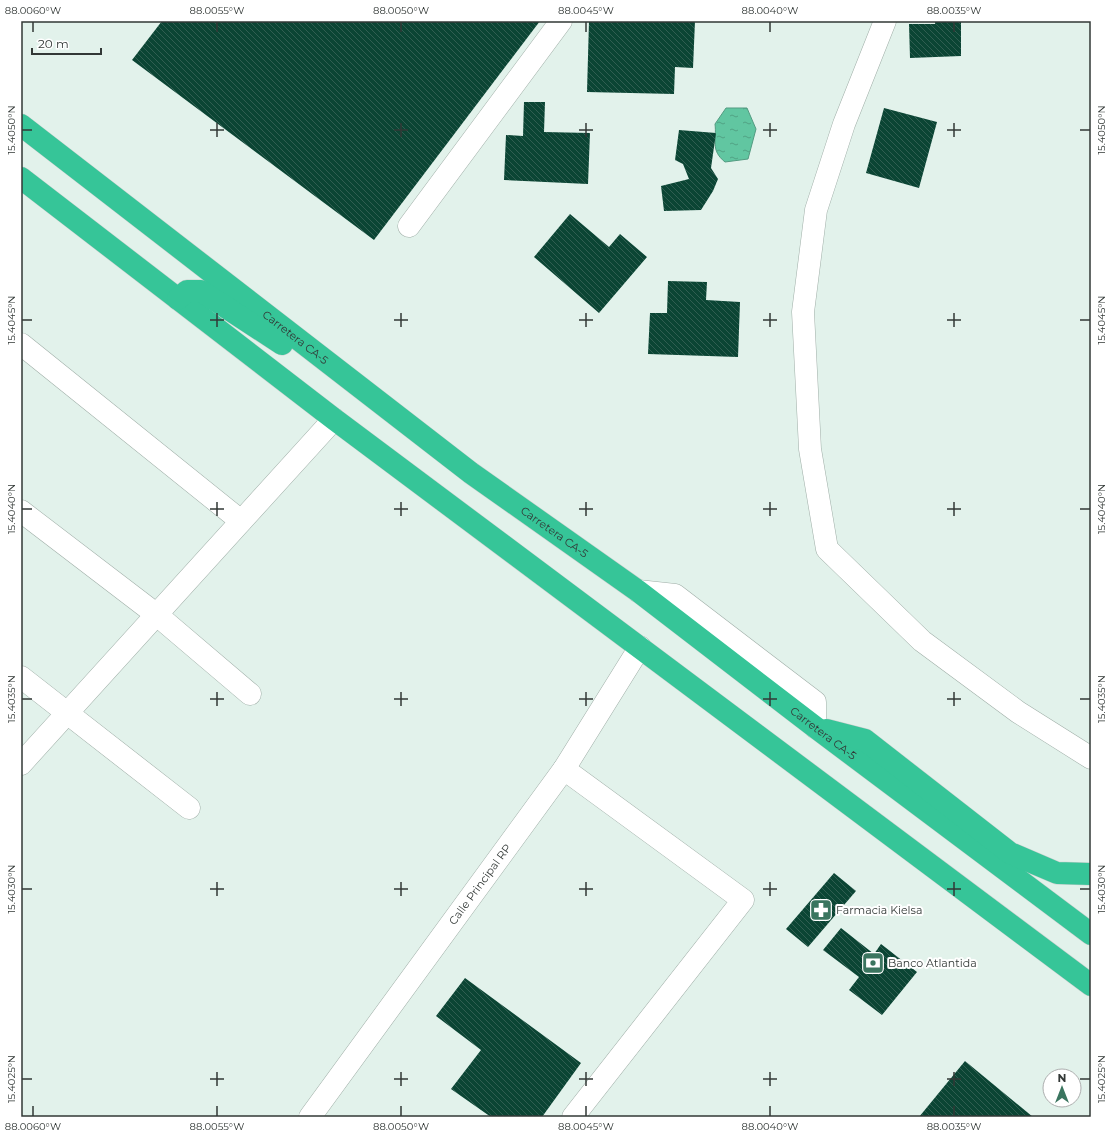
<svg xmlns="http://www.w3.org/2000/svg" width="1112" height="1138" font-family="Montserrat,sans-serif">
  <defs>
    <pattern id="water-ripples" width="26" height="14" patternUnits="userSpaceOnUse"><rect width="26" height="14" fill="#61c6a1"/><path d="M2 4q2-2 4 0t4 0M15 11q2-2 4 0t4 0" fill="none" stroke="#51a284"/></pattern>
    <pattern id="building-back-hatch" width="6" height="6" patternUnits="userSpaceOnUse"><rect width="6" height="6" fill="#0b4534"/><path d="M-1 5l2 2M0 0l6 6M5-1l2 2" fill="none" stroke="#305e51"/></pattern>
  </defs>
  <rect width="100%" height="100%" fill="#e2f2eb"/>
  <path fill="url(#water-ripples)" stroke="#539b81" d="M726,108H747L756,129L748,159L725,162C710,150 717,140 715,124Z"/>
  <g fill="url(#building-back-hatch)">
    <path d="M162,21H540L374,240L132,60Z"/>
    <path d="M589,21H695L693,68L675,67L674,94L587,92Z"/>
    <path d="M935,21H961V56L910,58L909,24H935Z"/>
    <path d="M524,102H545L544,132L590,133L588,184L504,180L506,135L523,136Z"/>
    <path d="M884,108L937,122L919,188L866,173Z"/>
    <path d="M679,130L716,133L711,168L718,179L713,191L701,210L664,211L661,186L689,179L683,164L675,160Z"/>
    <path d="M570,214L609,247L620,234L647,257L599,313L534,257Z"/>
    <path d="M668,281L707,282L706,300L740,302L738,357L648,354L650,313H667Z"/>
    <path d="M834,873L856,891L808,947L786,929Z"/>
    <path d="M841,928L874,954L881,944L917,972L882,1015L849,990L859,977L823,950Z"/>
    <path d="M465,978L581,1063L542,1117H491L451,1089L481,1050L436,1016Z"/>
    <path d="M965,1061L1033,1117H919Z"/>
  </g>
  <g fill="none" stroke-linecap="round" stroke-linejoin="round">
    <g stroke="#9faea7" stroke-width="23">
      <g id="minor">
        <path d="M885,21L844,124L816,210L803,312L810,449L827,549L922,641L1018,712L1091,758"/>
        <path d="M409,226L561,21"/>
        <path d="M21,344L241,521"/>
        <path d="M21,511L157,615L250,694"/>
        <path d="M638,591L675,595L815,702V727"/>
        <path d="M21,677L189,808"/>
        <path d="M21,764L334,419"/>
        <path d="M564,769L743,900L573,1117"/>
        <path id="s1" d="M310,1117L564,769L640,647"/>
      </g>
    </g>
    <g stroke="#cecfcf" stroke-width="23">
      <g id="highway">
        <path id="s2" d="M21,125L471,473L638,591L815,727L1091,934"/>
        <path d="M21,178L334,419L1091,985"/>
        <path d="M178,299L187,291H201L282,344"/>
        <path d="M826,730L865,740L1010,853L1057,873L1091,874"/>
      </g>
    </g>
    <use href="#minor" stroke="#fff" stroke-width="22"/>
    <use href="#highway" stroke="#36c598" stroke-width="22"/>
  </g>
  <path fill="none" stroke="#323836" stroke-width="1.5" d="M33,22V32M217,22V32M401,22V32M586,22V32M770,22V32M954,22V32M217,123V137M401,123V137M586,123V137M770,123V137M954,123V137M22,130H32M210,130H224M394,130H408M579,130H593M763,130H777M947,130H961M1080,130H1090M217,313V327M401,313V327M586,313V327M770,313V327M954,313V327M22,320H32M210,320H224M394,320H408M579,320H593M763,320H777M947,320H961M1080,320H1090M217,502V516M401,502V516M586,502V516M770,502V516M954,502V516M22,509H32M210,509H224M394,509H408M579,509H593M763,509H777M947,509H961M1080,509H1090M217,692V706M401,692V706M586,692V706M770,692V706M954,692V706M22,699H32M210,699H224M394,699H408M579,699H593M763,699H777M947,699H961M1080,699H1090M217,882V896M401,882V896M586,882V896M770,882V896M954,882V896M22,889H32M210,889H224M394,889H408M579,889H593M763,889H777M947,889H961M1080,889H1090M217,1072V1086M401,1072V1086M586,1072V1086M770,1072V1086M954,1072V1086M22,1079H32M210,1079H224M394,1079H408M579,1079H593M763,1079H777M947,1079H961M1080,1079H1090M33,1106V1116M217,1106V1116M401,1106V1116M586,1106V1116M770,1106V1116M954,1106V1116"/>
  <defs>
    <g id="pharmacy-square" transform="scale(1.15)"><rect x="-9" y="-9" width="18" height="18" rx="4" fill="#3a755f" stroke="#fff"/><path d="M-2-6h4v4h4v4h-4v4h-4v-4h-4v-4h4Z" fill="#fff"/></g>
    <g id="bank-square" transform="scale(1.15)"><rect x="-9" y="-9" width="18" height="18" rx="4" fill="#3a755f" stroke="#fff"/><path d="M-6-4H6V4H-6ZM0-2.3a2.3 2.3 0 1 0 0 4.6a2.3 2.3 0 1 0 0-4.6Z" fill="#fff"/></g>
  </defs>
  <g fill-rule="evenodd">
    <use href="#pharmacy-square" x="821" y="910"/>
    <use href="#bank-square" x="873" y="963"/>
  </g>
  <g text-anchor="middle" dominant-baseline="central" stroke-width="4" stroke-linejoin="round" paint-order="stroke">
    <g font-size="11" fill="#323836" stroke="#fff">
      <text stroke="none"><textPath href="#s2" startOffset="347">Carretera CA-5</textPath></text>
      <text stroke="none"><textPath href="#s2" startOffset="671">Carretera CA-5</textPath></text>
      <text stroke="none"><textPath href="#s2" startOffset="1007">Carretera CA-5</textPath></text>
      <text stroke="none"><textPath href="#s1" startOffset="288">Calle Principal RP</textPath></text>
    </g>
    <g font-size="11" fill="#323836" stroke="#fff" text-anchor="start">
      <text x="836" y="910">Farmacia Kielsa</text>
      <text x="888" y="963">Banco Atlantida</text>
    </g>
  </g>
  <rect width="1112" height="1138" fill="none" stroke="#ffffff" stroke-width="44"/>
  <g transform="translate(1062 1088)"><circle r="19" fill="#ffffff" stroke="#adafaf"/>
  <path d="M0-3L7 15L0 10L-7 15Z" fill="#3a755f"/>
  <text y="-6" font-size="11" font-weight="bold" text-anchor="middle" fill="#323836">N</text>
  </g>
  <path d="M32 48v6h69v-6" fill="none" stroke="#323836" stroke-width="2"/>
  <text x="38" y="48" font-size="12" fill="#323836" stroke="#ffffff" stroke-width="3" paint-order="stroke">20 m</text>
  <rect x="22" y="22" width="1068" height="1094" fill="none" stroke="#323836" stroke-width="1.5"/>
  <g font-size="10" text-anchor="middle" fill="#323836">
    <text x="33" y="14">88.0060°W</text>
    <text x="217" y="14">88.0055°W</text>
    <text x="401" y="14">88.0050°W</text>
    <text x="586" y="14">88.0045°W</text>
    <text x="770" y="14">88.0040°W</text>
    <text x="954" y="14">88.0035°W</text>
    <text transform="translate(11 130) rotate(-90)" y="4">15.4050°N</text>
    <text transform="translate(1101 130) rotate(-90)" y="4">15.4050°N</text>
    <text transform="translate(11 320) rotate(-90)" y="4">15.4045°N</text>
    <text transform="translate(1101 320) rotate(-90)" y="4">15.4045°N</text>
    <text transform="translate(11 509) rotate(-90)" y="4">15.4040°N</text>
    <text transform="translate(1101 509) rotate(-90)" y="4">15.4040°N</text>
    <text transform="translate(11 699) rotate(-90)" y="4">15.4035°N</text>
    <text transform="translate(1101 699) rotate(-90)" y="4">15.4035°N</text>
    <text transform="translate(11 889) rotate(-90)" y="4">15.4030°N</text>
    <text transform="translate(1101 889) rotate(-90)" y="4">15.4030°N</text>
    <text transform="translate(11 1079) rotate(-90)" y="4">15.4025°N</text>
    <text transform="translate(1101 1079) rotate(-90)" y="4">15.4025°N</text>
    <text x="33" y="1130">88.0060°W</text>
    <text x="217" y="1130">88.0055°W</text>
    <text x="401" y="1130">88.0050°W</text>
    <text x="586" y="1130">88.0045°W</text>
    <text x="770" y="1130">88.0040°W</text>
    <text x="954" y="1130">88.0035°W</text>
  </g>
</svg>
